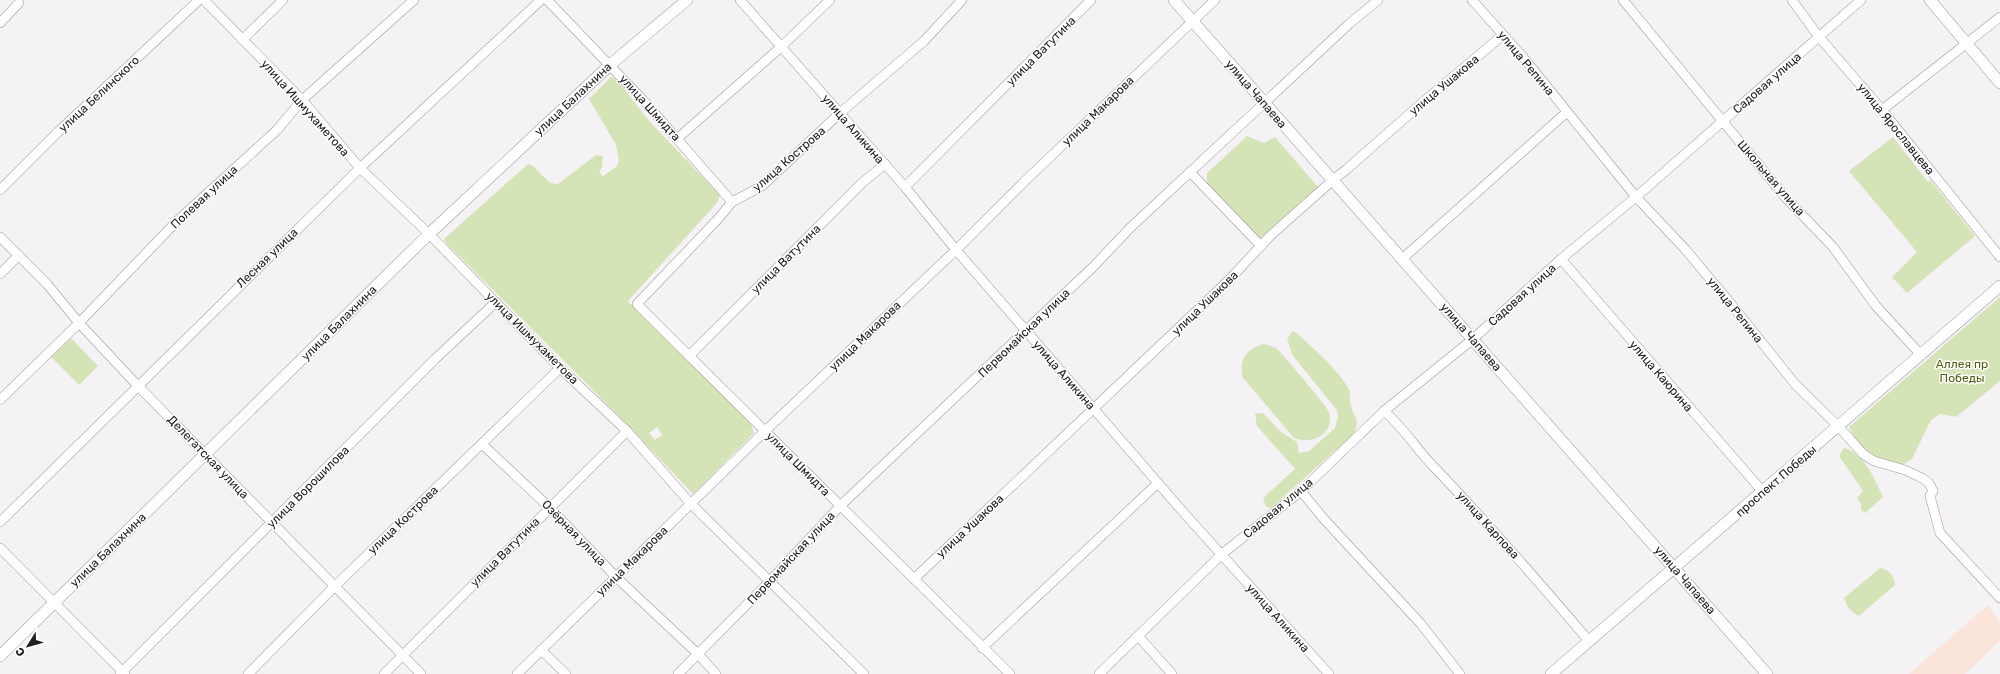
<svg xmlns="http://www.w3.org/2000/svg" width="2000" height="674" font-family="Rubik,sans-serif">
  <rect width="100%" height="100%" fill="#f5f2f5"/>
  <path fill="#fbe4d9" d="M1988,605L2000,623V640L1965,674H1909Z"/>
  <g fill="#d5e4b7" fill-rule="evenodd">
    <path d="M611,77L618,81L650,122L720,195L717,203L628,301L751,424L754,433L693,494L617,414L446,243L444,239L528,164L533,166L550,183L558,184L596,155L603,156L602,167L599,172L603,176L617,166L619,161L616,145L589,99ZM657,427L662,435L655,440L649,433Z"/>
    <path d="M1247,136L1264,143L1275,137L1318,187L1259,239L1207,185V173Z"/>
    <path d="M1893,137L1928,182L1930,180L1975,236L1907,293L1892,277L1917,252L1849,171Z"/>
    <path d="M2000,297V381L1956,417L1940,414L1931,420L1912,459L1900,466L1879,459L1856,442L1849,427Z"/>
    <path d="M1292,331L1297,333C1313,349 1340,370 1349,390C1351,395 1349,401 1351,406C1354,420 1361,415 1354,434L1271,508L1266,507L1263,498L1295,469L1257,426L1255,414L1263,413L1281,432L1297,442L1299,453L1309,451L1335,428L1338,417L1337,410L1293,356L1287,339Z"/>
    <path d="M71,338L98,366L79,385L51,357Z"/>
    <path d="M1263,344C1268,345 1273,346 1277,349C1283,354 1327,407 1329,412C1335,434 1312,445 1294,438L1243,378C1238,361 1246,348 1263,344Z"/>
    <path d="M1844,448C1865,454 1874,478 1883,497L1865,513L1861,510V504L1857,498L1863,491L1839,456Z"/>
    <path d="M1880,568C1889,570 1894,575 1895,585L1859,616C1851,612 1847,607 1844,598Z"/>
  </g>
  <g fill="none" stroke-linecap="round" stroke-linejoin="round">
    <g stroke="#9a979a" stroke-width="10">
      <g id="minor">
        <path d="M204,0L302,100L360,168L429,234L560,368L627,431L691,504L864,674"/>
        <path d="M547,0L643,100L732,202"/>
        <path d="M740,0L905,187L956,250L1184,513L1329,674"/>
        <path d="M962,0L924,41L840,113L762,186L732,202L718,219L637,304L1010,674"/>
        <path d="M1472,0L1523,57L1636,197L1685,249L1731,304L1795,384L1839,427L1863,454L1874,461L1905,470L1922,478L1929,483L1933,491L1930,496L1940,533L2000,598"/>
        <path d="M1623,0L1785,197L1833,247L1876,306L1921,355"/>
        <path d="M1792,0L1819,37L1882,110L2000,257"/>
        <path d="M0,23L19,3"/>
        <path d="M242,40L283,0"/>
        <path d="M1882,110L2000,17"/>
        <path d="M678,138L781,47L830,0"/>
        <path d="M1190,172L1261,246"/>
        <path d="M905,187L1091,0"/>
        <path d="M0,190L60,130L199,0"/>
        <path d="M0,237L47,284L79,323L138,386L421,674"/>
        <path d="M1402,259L1567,112"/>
        <path d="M1561,259L1763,492"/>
        <path d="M0,274L19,255"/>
        <path d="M689,356L862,183L885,164"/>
        <path d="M0,400L79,323L177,221L277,130L302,100L414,0"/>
        <path d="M1384,411C1403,427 1415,447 1432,465C1487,522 1538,581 1589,641"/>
        <path d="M482,444L550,508L616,577L698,654L716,674"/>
        <path d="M1301,491L1323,518L1421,624L1460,674"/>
        <path d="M0,522L360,168L541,0"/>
        <path d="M0,548L125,674"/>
        <path d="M914,579L1228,281L1270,236L1333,180L1347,169L1423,102L1503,35"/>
        <path d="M1139,637L1172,674"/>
        <path d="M982,648L1158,483"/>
        <path d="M541,650L566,674"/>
        <path d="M120,674L435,359L496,302"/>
        <path d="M248,674L334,587L560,368"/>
        <path d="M384,674L627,431"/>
        <path d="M517,674L765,431L956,250L1027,179L1215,0"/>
        <path d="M678,674L769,582L840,506L1093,267L1130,228L1349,24L1378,0"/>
        <path d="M1099,674L1222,554L1301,491L1384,411L1473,339L1561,259L1636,197L1861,0"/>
      </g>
    </g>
    <g stroke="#9a979a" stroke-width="12">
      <g id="tertiary">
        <path d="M1174,0L1767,674"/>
        <path d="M1930,0L2000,83"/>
        <path d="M0,656L429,234L611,64L687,0"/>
        <path d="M1551,674L2000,286"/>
      </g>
    </g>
    <use href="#minor" stroke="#fff" stroke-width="9"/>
    <use href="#tertiary" stroke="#fff" stroke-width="11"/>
  </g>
  <g text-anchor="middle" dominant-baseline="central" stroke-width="3" stroke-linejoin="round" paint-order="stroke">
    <g font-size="12" fill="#212021" stroke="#fff">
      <text transform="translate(1041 51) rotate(-45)">улица Ватутина</text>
      <text transform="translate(1526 63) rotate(50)">улица Репина</text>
      <text transform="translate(1767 83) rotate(-41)">Садовая улица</text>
      <text transform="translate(1444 85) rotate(-40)">улица Ушакова</text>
      <text transform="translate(99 94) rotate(-43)">улица Белинского</text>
      <text transform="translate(1256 94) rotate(49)">улица Чапаева</text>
      <text transform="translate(573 99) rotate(-43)">улица Балахнина</text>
      <text transform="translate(305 108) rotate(48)">улица Ишмухаметова</text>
      <text transform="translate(650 108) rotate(48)">улица Шмидта</text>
      <text transform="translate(1098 111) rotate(-44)">улица Макарова</text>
      <text transform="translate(853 129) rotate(49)">улица Аликина</text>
      <text transform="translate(1896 129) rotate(51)">улица Ярославцева</text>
      <text transform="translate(789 159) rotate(-41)">улица Кострова</text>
      <text transform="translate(1771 178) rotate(49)">Школьная улица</text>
      <text transform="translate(204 197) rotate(-43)">Полевая улица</text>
      <text transform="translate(267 258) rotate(-44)">Лесная улица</text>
      <text transform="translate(786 259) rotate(-45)">улица Ватутина</text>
      <text transform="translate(1522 295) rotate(-42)">Садовая улица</text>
      <text transform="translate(1205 303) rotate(-44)">улица Ушакова</text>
      <text transform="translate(1735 310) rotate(51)">улица Репина</text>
      <text transform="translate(339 323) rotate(-45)">улица Балахнина</text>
      <text transform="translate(1024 333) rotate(-44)">Первомайская улица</text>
      <text transform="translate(865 336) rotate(-44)">улица Макарова</text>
      <text transform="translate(1471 337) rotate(49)">улица Чапаева</text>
      <text transform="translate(532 338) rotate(45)">улица Ишмухаметова</text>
      <text transform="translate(1064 375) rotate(49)">улица Аликина</text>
      <text transform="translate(1661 376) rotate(49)">улица Каюрина</text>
      <text transform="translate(208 457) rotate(46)">Делегатская улица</text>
      <text transform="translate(798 464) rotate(45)">улица Шмидта</text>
      <text transform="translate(1776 481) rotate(-41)">проспект Победы</text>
      <text transform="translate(308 487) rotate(-45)">улица Ворошилова</text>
      <text transform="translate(1278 508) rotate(-40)">Садовая улица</text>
      <text transform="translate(403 520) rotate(-44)">улица Кострова</text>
      <text transform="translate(1488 525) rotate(48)">улица Карпова</text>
      <text transform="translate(970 526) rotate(-43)">улица Ушакова</text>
      <text transform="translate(574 533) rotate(46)">Озёрная улица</text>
      <text transform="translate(108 550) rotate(-44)">улица Балахнина</text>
      <text transform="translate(505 552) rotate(-45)">улица Ватутина</text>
      <text transform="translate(791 558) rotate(-47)">Первомайская улица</text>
      <text transform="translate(632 561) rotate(-44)">улица Макарова</text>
      <text transform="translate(1685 580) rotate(49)">улица Чапаева</text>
      <text transform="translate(1278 618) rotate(48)">улица Аликина</text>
    </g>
    <g font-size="12" fill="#4d5e16" stroke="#fff">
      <text x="1962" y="364">Аллея пр<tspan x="1962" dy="14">Победы</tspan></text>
    </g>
  </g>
  <g transform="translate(28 646) rotate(233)" stroke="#ffffff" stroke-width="3" paint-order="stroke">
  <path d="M0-3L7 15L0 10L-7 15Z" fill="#212021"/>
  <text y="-6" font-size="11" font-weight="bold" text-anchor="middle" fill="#212021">С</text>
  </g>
</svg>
